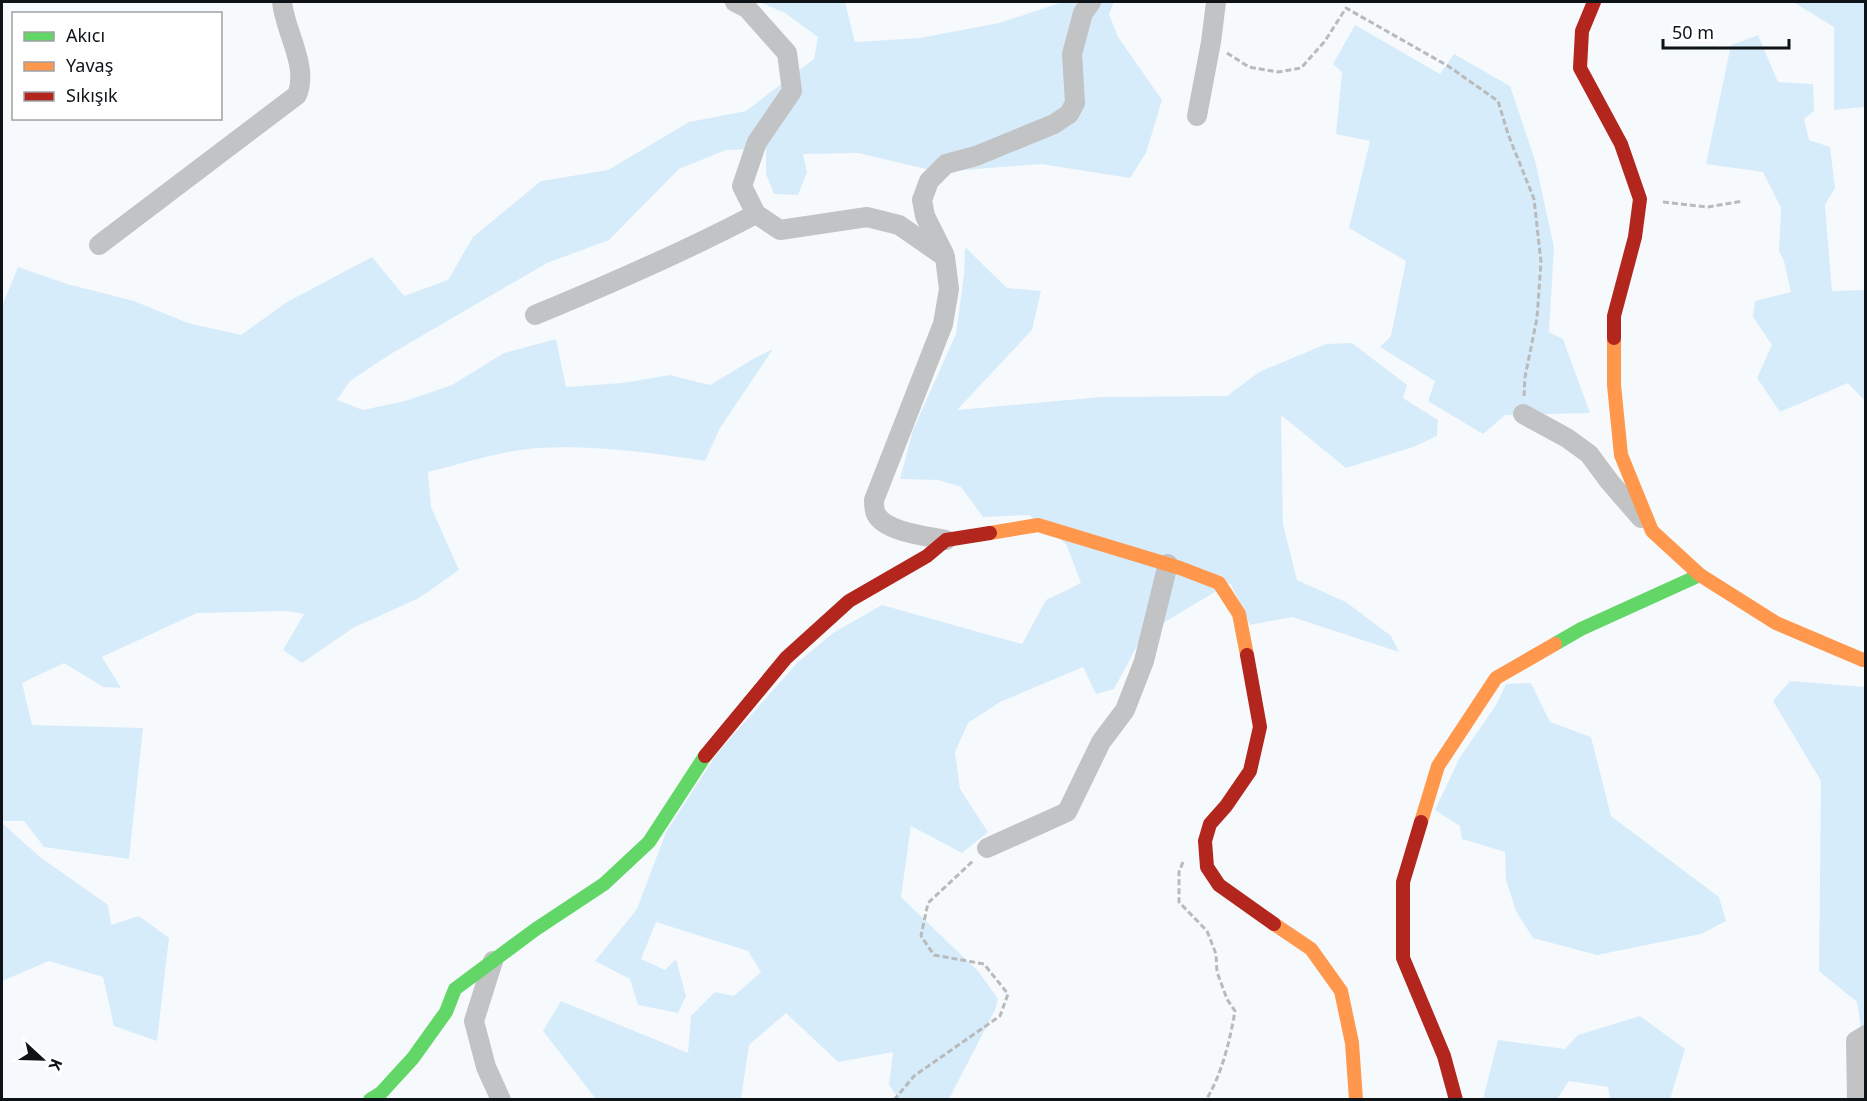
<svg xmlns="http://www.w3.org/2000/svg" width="1867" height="1101" font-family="'Noto Sans',sans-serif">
  <rect width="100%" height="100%" fill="#f7fafc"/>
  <g fill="#d7ecfb">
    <path d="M759,2H845L855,42L920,38L999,23L1063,2H1114L1109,14L1118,37L1162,100L1146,153L1130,178L1041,164L939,172L858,153L803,154L807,172L798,195L774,194L766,174V149L726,150L679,169L609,240L547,263L389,355L350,381L337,400L363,410L405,401L452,385L504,353L556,339L566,387L622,383L670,375L710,385L755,358L773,349L720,428L705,461C652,453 595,445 540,448C503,450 465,463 428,472L431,507L459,570L419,598L353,628L302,663L283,650L304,614L287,611L197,613L102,657L121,688L103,687L64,663L22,683L32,725L143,728L129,859L44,847L24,821H2V306L18,267L67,284L134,301L188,323L241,335L287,302L372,257L404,296L448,280L473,237L541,181L608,170L689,122L746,111L814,59L818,37L785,13Z"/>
    <path d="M1793,2H1865V117L1864,107L1834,110V27Z"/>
    <path d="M1355,25L1440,74L1454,54L1510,86L1535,160L1554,247L1549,332L1563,339L1590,413L1505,415L1483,434L1428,401L1435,381L1380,347L1391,336L1406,261L1349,228L1370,141L1336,134L1342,72L1333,64Z"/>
    <path d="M1758,35L1778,82L1813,84L1814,111L1804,119L1809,140L1830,147L1835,188L1825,205L1832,291L1865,290V401L1848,383L1780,412L1757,378L1772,345L1753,317L1755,301L1791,292L1784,261L1779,251L1781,208L1763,172L1706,164L1731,45Z"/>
    <path d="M965,247L1007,288L1041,291L1032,330L957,410L1101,397L1227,396L1259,372L1326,344L1352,343L1407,385L1403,398L1438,420L1437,436L1413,447L1346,468L1281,415L1283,524L1297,580L1346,602L1391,636L1399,652L1292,617L1250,625L1230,583L1143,635L1114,689L1096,694L1083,667L1000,702L968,723L955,752L960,789L988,832L962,853L911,826L901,897L979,972L998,999L995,1010L949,1099H899L889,1085L893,1052L838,1062L786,1013L749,1045L741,1099H596L543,1031L561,1001L688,1053L691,1016L715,992L734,996L761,972L748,951L656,922L641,959L665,970L676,959L686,996L678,1013L638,1005L630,979L595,961L637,909L666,832L718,752L798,662L833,633L882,605L1022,644L1046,600L1081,583L1066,544L1029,515L983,517L961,487L938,480L900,479L913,430L956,334L964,275Z"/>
    <path d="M1790,681L1865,687V1099V1056L1857,1002L1819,971L1821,781L1773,701Z"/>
    <path d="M1531,683L1550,722L1591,737L1611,816L1719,897L1726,921L1701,934L1597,955L1533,938L1516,911L1506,880L1505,852L1462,839L1460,826L1435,810L1460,757L1496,705L1506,684Z"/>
    <path d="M2,823L40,857L108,905L111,925L139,916L169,938L157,1041L114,1026L103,977L49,961L2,981Z"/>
    <path d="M1640,1016L1685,1049L1670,1099H1610L1608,1087L1569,1081L1557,1099H1483L1498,1040L1565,1049L1578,1035Z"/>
  </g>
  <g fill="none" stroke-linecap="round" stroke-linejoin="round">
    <g stroke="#b8babb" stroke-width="3" stroke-dasharray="6 3" stroke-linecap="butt">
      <path d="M1227,53L1249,67L1278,72L1301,68L1325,41L1346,8L1448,66L1498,101L1508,134L1534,199L1541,262L1537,318L1525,377L1524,396"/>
      <path d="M1663,202L1708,207L1743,201"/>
      <path d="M1183,862L1179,872V902L1207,931L1216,954L1217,972L1227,999L1235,1011C1230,1040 1222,1074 1206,1100"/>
      <path d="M894,1100L914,1076L1000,1016L1008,994L984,964L934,955L921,936L928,903L974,860"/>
    </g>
    <g stroke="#c1c3c4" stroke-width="20">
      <path d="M735,2L747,8L787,53L792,91L757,142L742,186L756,214L780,230L867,217L899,225L945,257L949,289L943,324L874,500C874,505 874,510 876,514C885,532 927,536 946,540"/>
      <path d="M1197,116L1211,42L1216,2"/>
      <path d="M99,245L297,95C309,66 285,32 282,2"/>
      <path d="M944,254L925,216L922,200L929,181L946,164L976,156L1054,124L1069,114L1075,103L1072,54L1083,13L1091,2"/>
      <path d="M535,315C610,284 684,252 756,214"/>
      <path d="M1523,414L1567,438L1589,454L1609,481L1641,518"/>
      <path d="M987,848L1067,812L1101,742L1125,710L1144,661L1168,564"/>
      <path d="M493,961L474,1021L486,1067L501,1100"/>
      <path d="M1857,1100L1856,1041L1866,1035"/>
    </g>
    <g stroke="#63d668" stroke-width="14">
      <path d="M1555,644L1581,629L1700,575"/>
      <path d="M370,1100L381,1093L413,1058L446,1012L455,989L536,929L604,884L649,842L705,756"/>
    </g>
    <g stroke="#ff974d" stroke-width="14">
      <path d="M1614,338V385L1621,455L1652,531L1700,575L1776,623L1863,660L1866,659"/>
      <path d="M990,533L1038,525L1180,568L1219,583L1239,614L1247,655"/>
      <path d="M1421,822L1438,766L1496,678L1555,644"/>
      <path d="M1274,924L1311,949L1341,991L1352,1043L1356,1100"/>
    </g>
    <g stroke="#b3261e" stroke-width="14">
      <path d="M1594,2L1582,31L1580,68L1621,144L1640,199L1635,237L1614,316V338"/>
      <path d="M1247,655L1260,727L1250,771L1226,806L1210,824L1205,841L1207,867L1219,885L1274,924"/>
      <path d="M705,756L786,658L849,601L927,556L946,540L990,533"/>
      <path d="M1421,822L1403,882V958L1444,1056L1456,1100"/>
    </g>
  </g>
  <rect width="1867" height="1101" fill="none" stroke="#0d1316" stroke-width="6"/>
  <rect x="12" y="12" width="210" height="108" fill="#ffffff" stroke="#9ea1a2" stroke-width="1.5"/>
  <rect x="24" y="32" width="30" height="9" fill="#63d668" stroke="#9ea1a2" stroke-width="1.5"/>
  <text x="66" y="42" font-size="18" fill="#0d1316">Akıcı</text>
  <rect x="24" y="62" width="30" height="9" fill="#ff974d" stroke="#9ea1a2" stroke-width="1.5"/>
  <text x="66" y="72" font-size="18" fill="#0d1316">Yavaş</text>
  <rect x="24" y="92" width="30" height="9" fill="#b3261e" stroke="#9ea1a2" stroke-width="1.5"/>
  <text x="66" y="102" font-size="18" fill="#0d1316">Sıkışık</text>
  <g transform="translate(42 1059) rotate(112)" stroke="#ffffff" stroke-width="4.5" paint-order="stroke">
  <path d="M0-4.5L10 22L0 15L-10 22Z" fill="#0d1316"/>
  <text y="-9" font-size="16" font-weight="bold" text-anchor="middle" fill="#0d1316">K</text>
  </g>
  <path d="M1663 39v9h126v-9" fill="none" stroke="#0d1316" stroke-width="3"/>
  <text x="1672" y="39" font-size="18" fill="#0d1316" stroke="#ffffff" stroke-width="4.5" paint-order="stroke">50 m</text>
</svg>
